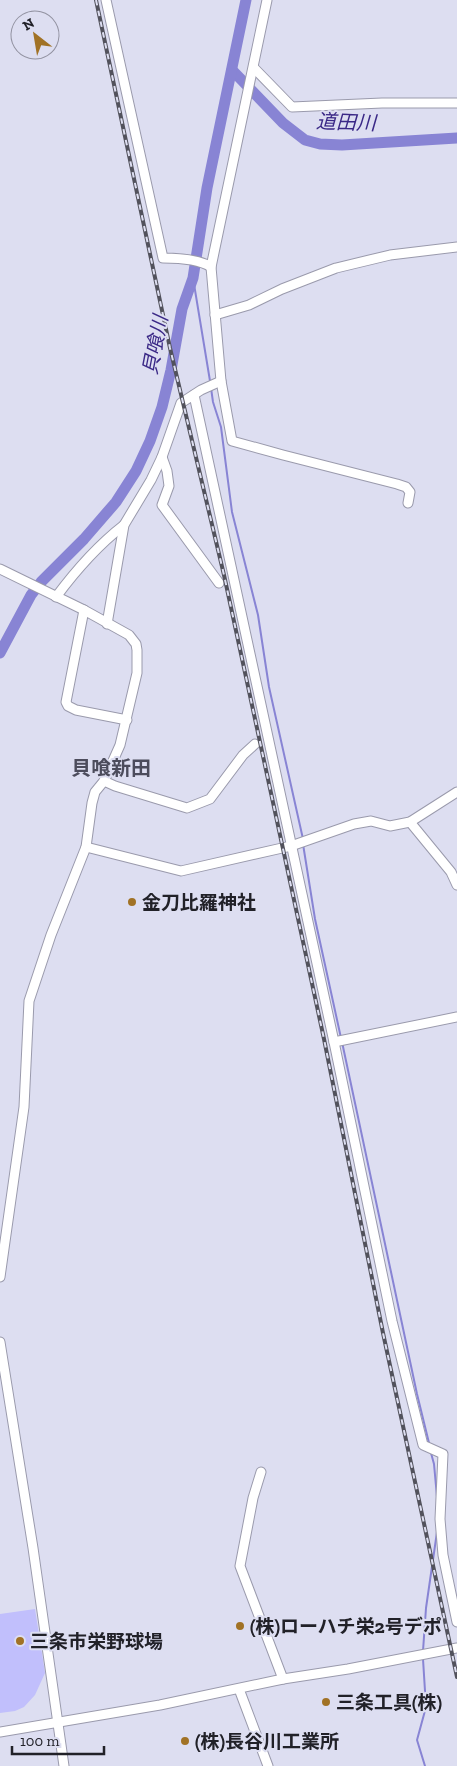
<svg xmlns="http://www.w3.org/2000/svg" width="457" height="1766" font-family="'Zilla Slab','Noto Sans JP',serif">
  <rect width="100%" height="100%" fill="#dddef1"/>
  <path fill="#c1bffc" d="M35,1609L45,1673L35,1695L24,1707L15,1711L0,1713V1614Z"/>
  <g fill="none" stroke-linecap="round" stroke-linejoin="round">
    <g stroke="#8884d4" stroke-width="2">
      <path d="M193,278L210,381"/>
      <path d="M211,388L213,402L221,427L232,512L258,615L269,687L303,839"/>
      <path d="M303,844L315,919L341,1038"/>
      <path d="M342,1042L417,1394L429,1443"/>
      <path d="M431,1453L434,1464L437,1497"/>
      <path d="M423,1651L426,1608L437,1532"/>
      <path d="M423,1659L426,1707L417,1740L425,1766"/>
    </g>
    <g stroke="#8884d4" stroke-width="11">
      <path d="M232,70L283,123L305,140L320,144L342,145L457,138"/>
      <path d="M0,653L31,595L41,582L84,539L116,502L136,471L150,441L162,407L171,370L182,309L193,278L207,188L246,0"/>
    </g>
    <g stroke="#9a9aac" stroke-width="11">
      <g id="minor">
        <path d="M106,0L163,258C177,258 199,259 211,267"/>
        <path d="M267,0L211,267L221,381L232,441L283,455L397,484L406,487L410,492L408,503"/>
        <path d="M254,68L292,107L382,103H457"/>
        <path d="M215,315L249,305L282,289L336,268L390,255L457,247"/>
        <path d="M194,395L334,1042L392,1321L423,1445L443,1454L440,1519L443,1555L457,1622"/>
        <path d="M162,457L167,471L169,486L162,505L219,583"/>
        <path d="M0,569L84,610L129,635L136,644L137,650V673L120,745L104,781L95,792L92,803L86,847L51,935L29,1001L24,1107L0,1277"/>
        <path d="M56,597C76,570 97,546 124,525"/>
        <path d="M84,610L66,702L68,706L76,710L127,720"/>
        <path d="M107,624L124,525L151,480L162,457L181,403L201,390L221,381"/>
        <path d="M104,781L115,786L187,808L210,799L243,755L255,744"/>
        <path d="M410,822L451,872L457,885"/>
        <path d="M86,847L181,871L291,846L354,824L371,821L390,826L410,822L457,792"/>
        <path d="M334,1042L457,1017"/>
        <path d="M0,1342L33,1548L64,1766"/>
        <path d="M261,1472L253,1498L240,1566L283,1679"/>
        <path d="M239,1689L268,1766"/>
        <path d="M0,1732L160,1705L283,1679L348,1669L457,1648"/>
      </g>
    </g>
    <use href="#minor" stroke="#fff" stroke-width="9"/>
    <g stroke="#52525c" stroke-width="4">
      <path id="rail" d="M96,0L170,348L224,575L324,1039L383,1333L457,1677"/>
    </g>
    <use href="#rail" stroke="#dddef1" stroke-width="2" stroke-dasharray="5.5" stroke-linecap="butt"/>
  </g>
  <g fill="#a17225" stroke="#dddef1" stroke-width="2">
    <circle cx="132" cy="902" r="5"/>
    <circle cx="240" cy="1626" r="5"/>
    <circle cx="20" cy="1641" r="5"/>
    <circle cx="326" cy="1702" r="5"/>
    <circle cx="185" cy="1741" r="5"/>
  </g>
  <g text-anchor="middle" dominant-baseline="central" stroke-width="4" stroke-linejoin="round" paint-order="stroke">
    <g font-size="19" font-weight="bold" fill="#212128" stroke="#dddef1" text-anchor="start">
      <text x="142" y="902">金刀比羅神社</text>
      <text x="250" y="1626">(株)ローハチ栄2号デポ</text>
      <text x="30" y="1641">三条市栄野球場</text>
      <text x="336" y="1702">三条工具(株)</text>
      <text x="195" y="1741">(株)長谷川工業所</text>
    </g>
    <g font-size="20" font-style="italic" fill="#3b2987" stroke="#dddef1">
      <text transform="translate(346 122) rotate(2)">道田川</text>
      <text transform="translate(155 345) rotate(-79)">貝喰川</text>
    </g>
    <g font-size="20" font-weight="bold" fill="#4c4c5c" stroke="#dddef1">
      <text x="111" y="768">貝喰新田</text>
    </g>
  </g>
  <g transform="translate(35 35) rotate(329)"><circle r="24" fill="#dddef1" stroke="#9292a1"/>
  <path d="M0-4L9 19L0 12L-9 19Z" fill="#a17225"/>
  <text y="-8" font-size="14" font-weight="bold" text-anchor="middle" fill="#212128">N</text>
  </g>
  <path d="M12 1746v8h92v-8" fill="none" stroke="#212128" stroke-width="2.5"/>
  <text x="20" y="1746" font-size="15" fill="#212128" stroke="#dddef1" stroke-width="4" paint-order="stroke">100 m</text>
</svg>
